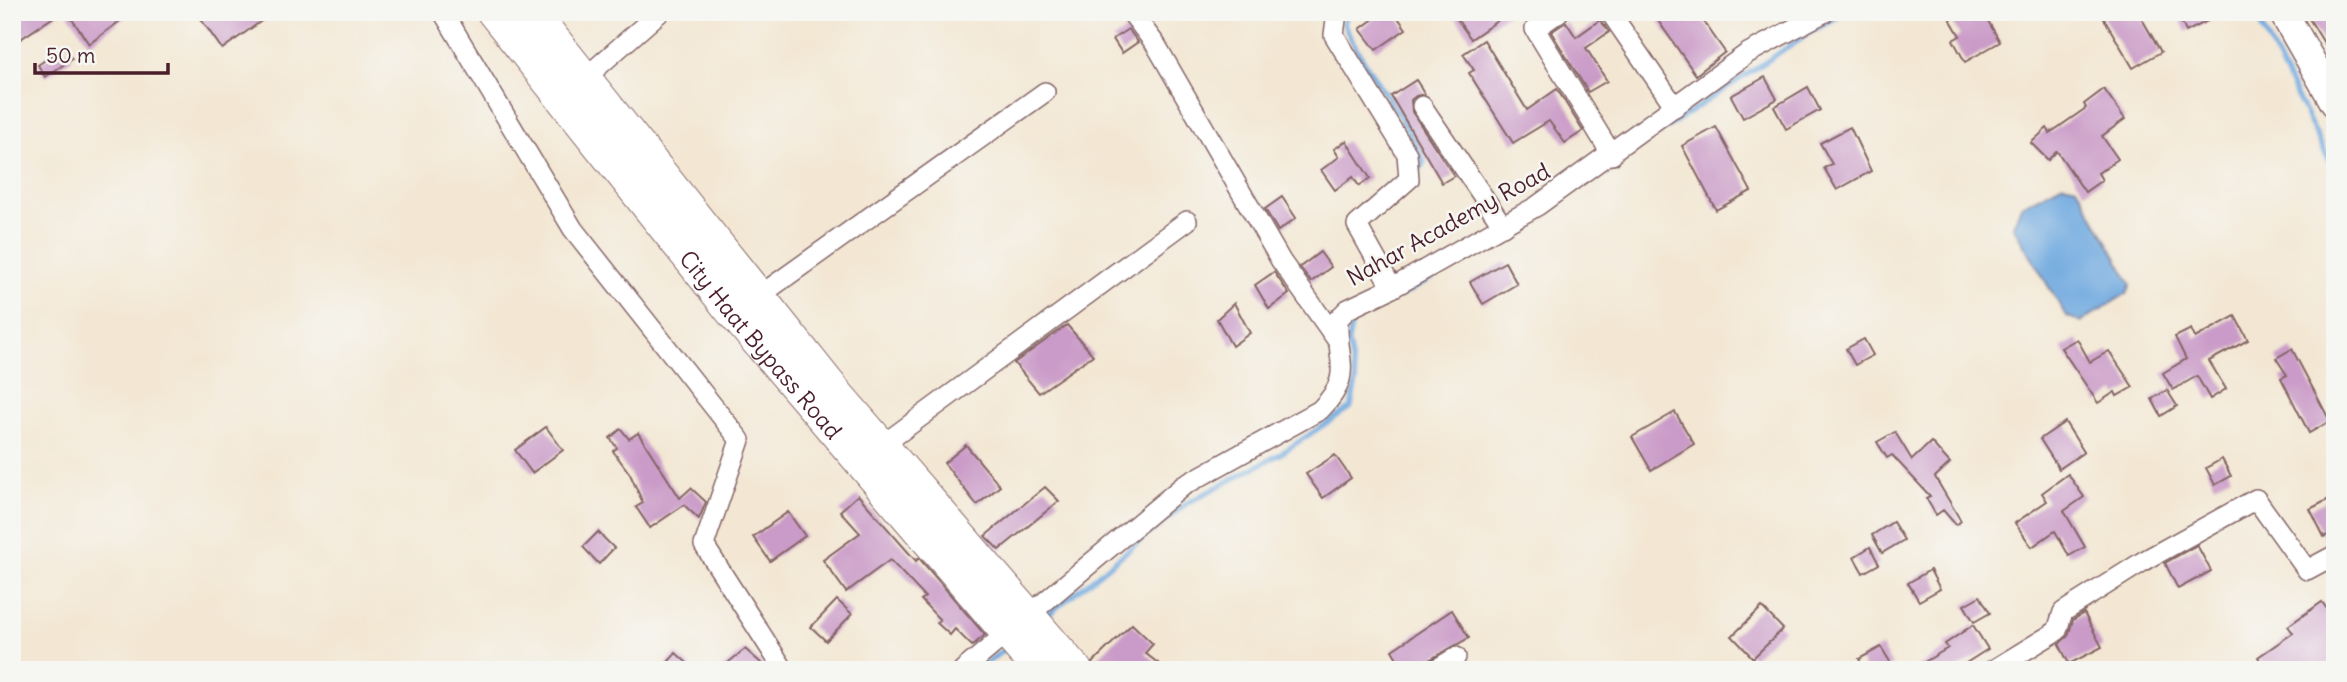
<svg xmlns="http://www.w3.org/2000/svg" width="2347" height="682" font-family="Delius,sans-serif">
  <rect width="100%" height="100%" fill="#f6f6f2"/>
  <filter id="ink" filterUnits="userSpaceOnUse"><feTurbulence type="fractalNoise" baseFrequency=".0143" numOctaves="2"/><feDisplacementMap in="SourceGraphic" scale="14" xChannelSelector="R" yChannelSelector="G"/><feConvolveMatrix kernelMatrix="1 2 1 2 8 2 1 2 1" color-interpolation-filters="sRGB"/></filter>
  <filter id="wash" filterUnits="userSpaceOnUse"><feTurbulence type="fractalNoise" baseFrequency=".00686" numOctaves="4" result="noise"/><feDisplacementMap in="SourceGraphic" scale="28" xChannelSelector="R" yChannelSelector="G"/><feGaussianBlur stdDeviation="1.57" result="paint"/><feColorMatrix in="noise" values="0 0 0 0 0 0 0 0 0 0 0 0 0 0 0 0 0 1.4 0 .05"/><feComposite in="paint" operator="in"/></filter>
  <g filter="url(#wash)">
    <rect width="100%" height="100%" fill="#f3e7d3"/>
    <path fill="#6fa9df" stroke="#5c6485" stroke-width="2" d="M2063,184L2077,187L2131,284L2127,293L2081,322L2066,316L2013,226L2021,206Z"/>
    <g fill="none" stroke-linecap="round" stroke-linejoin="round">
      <g stroke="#6fa9df" stroke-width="5">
        <path d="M1348,12L1344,24C1366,73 1403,113 1424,162L1416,176"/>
        <path d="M2254,12L2335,172"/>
        <path d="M1597,174L1809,33L1847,12"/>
        <path d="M1045,617L1187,503L1280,454L1351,407L1356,382L1348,342L1352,323L1361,314L1406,293L1528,221"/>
        <path d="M978,670L1007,647"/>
      </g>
    </g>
    <g id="blocks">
      <g fill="#ca9bc8">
        <path d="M12,12H61L19,40L12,29Z"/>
        <path d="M67,12H132L89,44Z"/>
        <path d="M196,12H274L222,49Z"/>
        <path d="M1383,12H1394L1406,29L1376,50L1360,29Z"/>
        <path d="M1452,12H1510L1471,39Z"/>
        <path d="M1652,12H1697L1725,52L1696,75Z"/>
        <path d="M1946,12H1983L2000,42L1965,62L1953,40L1960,36Z"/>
        <path d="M2100,12H2138L2161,52L2133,68Z"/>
        <path d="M2177,12H2225L2186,32Z"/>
        <path d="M2305,12H2335V61Z"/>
        <path d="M1600,20L1609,32L1586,48L1607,81L1588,92L1551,32L1566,22L1576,37Z"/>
        <path d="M1128,29L1138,42L1122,53L1113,39Z"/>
        <path d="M1484,40L1527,110L1557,89L1583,131L1565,143L1549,121L1513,143L1469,73L1474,70L1463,54Z"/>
        <path d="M64,47L72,59L45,77L38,65Z"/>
        <path d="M1765,77L1777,99L1743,118L1731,96Z"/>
        <path d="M1416,80L1425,94L1416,96L1411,100L1412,112L1454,176L1442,183L1391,96Z"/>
        <path d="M1808,87L1820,110L1786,129L1774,107Z"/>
        <path d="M2104,89L2125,119L2102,136L2118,159L2098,173L2102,180L2085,192L2057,151L2048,160L2031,143L2047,128L2050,133L2086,108L2084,104Z"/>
        <path d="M1716,127L1751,191L1716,210L1682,146Z"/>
        <path d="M1850,127L1871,171L1837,190L1824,168L1832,164L1820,143Z"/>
        <path d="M1346,141L1370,178L1359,186L1353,177L1335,190L1321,170L1339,157L1334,149Z"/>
        <path d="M1282,197L1296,218L1278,231L1265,209Z"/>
        <path d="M1320,252L1331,267L1311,282L1300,267Z"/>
        <path d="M1505,262L1517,284L1483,304L1470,282Z"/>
        <path d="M1274,272L1289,294L1269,309L1255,285Z"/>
        <path d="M1234,303L1250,333L1232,346L1217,319Z"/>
        <path d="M2235,316L2248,340L2209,361L2226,389L2210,399L2197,376L2173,390L2163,373L2186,359L2175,337L2191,329L2195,338Z"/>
        <path d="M1067,325L1093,355L1039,393L1014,363Z"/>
        <path d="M1864,339L1873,355L1855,365L1846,349Z"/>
        <path d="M2077,339L2090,362L2109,351L2133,387L2117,396L2115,392L2098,403L2061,348Z"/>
        <path d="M2292,349L2330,421L2309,433L2281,378L2287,375L2276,358Z"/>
        <path d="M2167,390L2177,406L2161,416L2152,399Z"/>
        <path d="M1675,412L1694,444L1651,470L1632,437Z"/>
        <path d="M2065,422L2084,452L2059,469L2040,439Z"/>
        <path d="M546,427L563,450L532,473L515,450Z"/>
        <path d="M621,429L629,439L638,433L680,498L691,488L706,502L699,519L684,505L650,528L636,507L643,503L630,474L613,451L617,448L610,438Z"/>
        <path d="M1895,432L1912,460L1931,442L1950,463L1935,477L1961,521L1956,525L1943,510L1936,515L1926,498L1930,496L1892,455L1887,458L1877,442Z"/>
        <path d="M966,445L1000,486L977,505L944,463Z"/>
        <path d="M1335,455L1351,478L1323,498L1306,474Z"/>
        <path d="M2222,459L2231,476L2215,485L2206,468Z"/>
        <path d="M2068,474L2084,497L2064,511L2085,547L2069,556L2055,531L2032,547L2015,523L2047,501L2042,493Z"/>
        <path d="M1045,487L1059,501L999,550L985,536Z"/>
        <path d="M858,495L916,561L919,558L985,635L972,646L955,629L950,635L937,623L940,620L921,600L925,597L890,560L846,592L823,560L860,533L840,511Z"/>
        <path d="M2335,496V531L2324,537L2310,509Z"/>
        <path d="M788,512L805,536L770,561L753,537Z"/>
        <path d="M1893,522L1904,540L1882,553L1872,535Z"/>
        <path d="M598,532L614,548L599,564L583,547Z"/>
        <path d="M2197,545L2211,571L2178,589L2165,563Z"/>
        <path d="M1870,547L1879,564L1863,573L1854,557Z"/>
        <path d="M1930,570L1940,589L1919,601L1908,583Z"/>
        <path d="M1980,596L1990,613L1974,622L1964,605Z"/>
        <path d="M837,600L852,614L826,641L811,627Z"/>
        <path d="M2322,602L2335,620V670H2266L2258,657L2293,633L2288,626Z"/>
        <path d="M1762,607L1783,629L1753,658L1732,636Z"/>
        <path d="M1452,610L1469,638L1429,660L1422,670H1404L1392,650Z"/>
        <path d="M2084,613L2102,647L2069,664L2059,644L2068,636L2073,620Z"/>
        <path d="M1132,624L1153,644L1145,653L1167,670H1094L1092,663Z"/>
        <path d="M1973,625L1988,649L1955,670H1911L1948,648L1945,644Z"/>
        <path d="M1881,647L1892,665L1884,670H1865L1859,659Z"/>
        <path d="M745,649L769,670H719Z"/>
        <path d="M676,653L695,670H661Z"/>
      </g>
    </g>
  </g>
  <g filter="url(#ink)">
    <use href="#blocks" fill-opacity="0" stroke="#856566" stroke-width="2"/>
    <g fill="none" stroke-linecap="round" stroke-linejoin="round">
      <g stroke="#856566" stroke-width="22">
        <g id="street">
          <path d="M443,12L573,229L740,440L704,545L784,670"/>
          <path d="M1131,12L1156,45L1281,261L1337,340"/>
          <path d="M1337,12L1334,35L1407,154L1409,179L1357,225L1392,288"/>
          <path d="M1559,12L1535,29L1612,155"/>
          <path d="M1610,12L1675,107"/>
          <path d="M585,78L660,12"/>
          <path d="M1422,106L1503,226"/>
          <path d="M759,296L1045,92"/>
          <path d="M881,446L1187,221"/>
          <path d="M963,670L1183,486L1320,410C1355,375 1336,362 1338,319L1348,309L1392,288L1537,206L1748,53L1825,12"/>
          <path d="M1435,670L1456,657"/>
          <path d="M1993,670L2057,631L2063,612L2142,562L2256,499L2307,570L2335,555"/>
        </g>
      </g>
      <g stroke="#856566" stroke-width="31">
        <path id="secondary" d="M2283,12L2335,103"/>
      </g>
      <g stroke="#856566" stroke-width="34">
        <g id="primary">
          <path id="s1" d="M493,12L732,312L1039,670"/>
          <path d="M532,12L833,389L1076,670"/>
        </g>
      </g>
      <use href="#street" stroke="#fff" stroke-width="19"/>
      <use href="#secondary" stroke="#fff" stroke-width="28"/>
      <use href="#primary" stroke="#fff" stroke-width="32"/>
    </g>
  </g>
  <g text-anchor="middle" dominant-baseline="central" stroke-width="5" stroke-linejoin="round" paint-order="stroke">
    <g font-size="23" fill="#4a1f2b" stroke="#f6f6f2">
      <text transform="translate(1448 224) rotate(-29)">Nahar Academy Road</text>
      <text stroke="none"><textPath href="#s1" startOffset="427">City Haat Bypass Road</textPath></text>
    </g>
  </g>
  <rect width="2347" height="682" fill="none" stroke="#f6f6f2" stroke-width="42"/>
  <path d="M35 63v10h133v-10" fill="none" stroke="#4a1f2b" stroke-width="3.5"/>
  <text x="46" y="63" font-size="21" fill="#4a1f2b" stroke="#f6f6f2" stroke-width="5" paint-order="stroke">50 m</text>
</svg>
